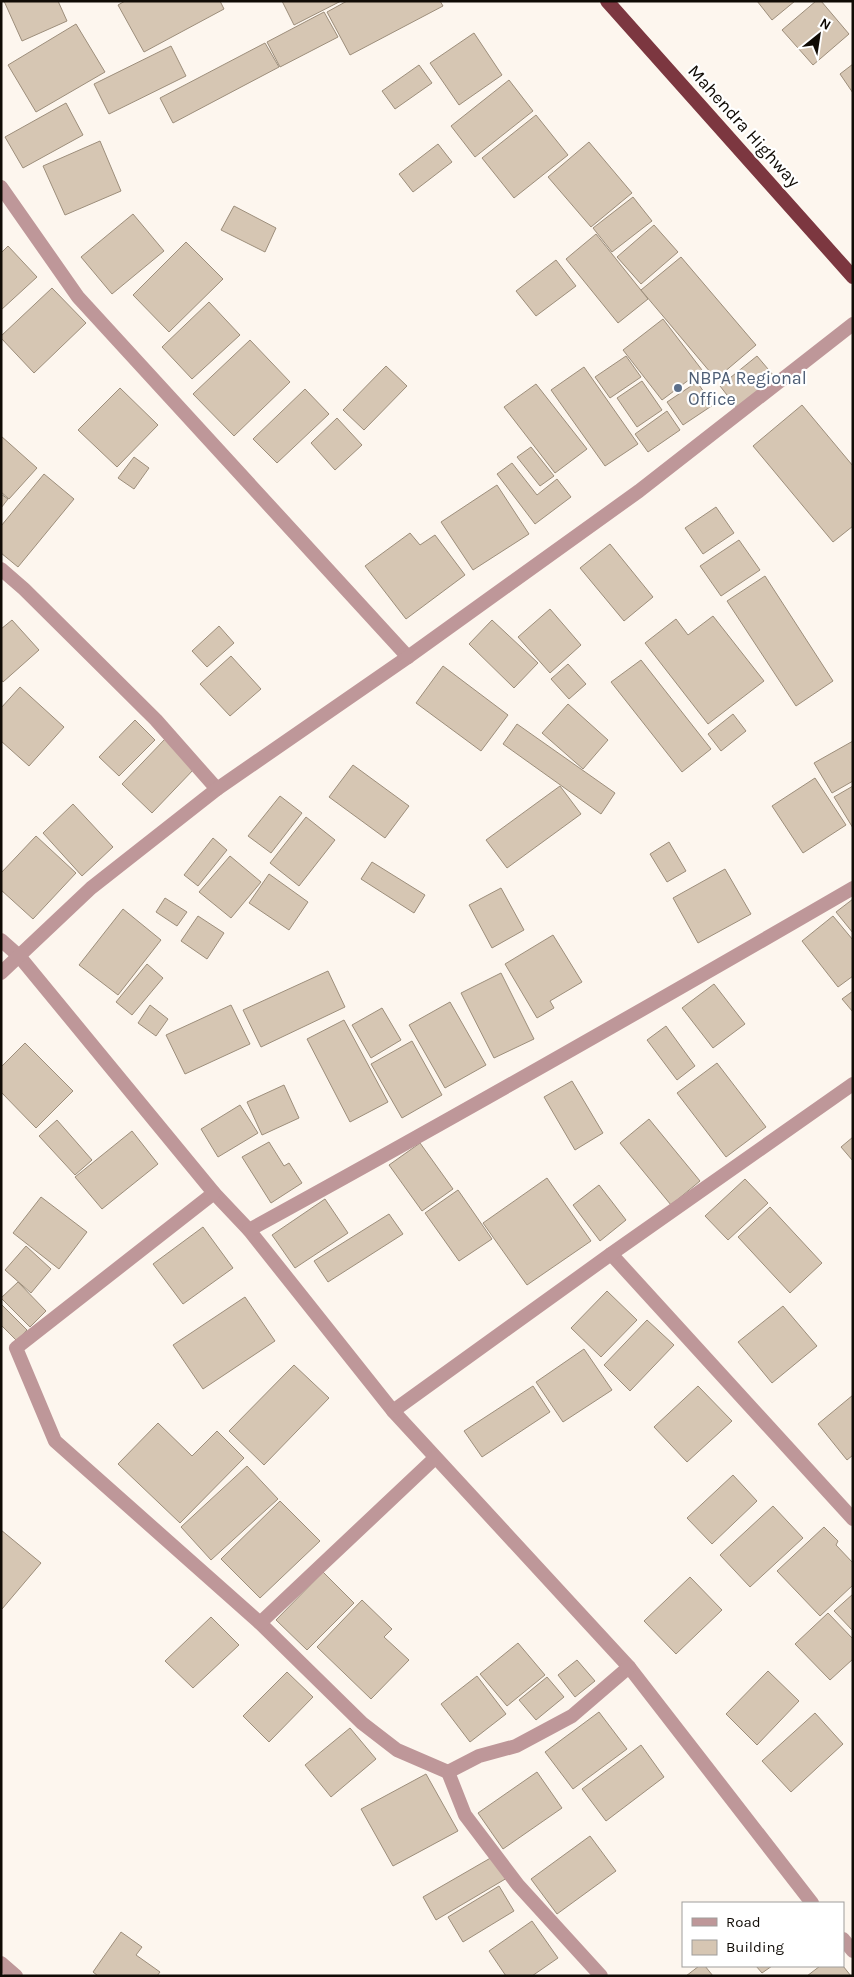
<svg xmlns="http://www.w3.org/2000/svg" width="854" height="1977" font-family="Karla,sans-serif">
  <rect width="100%" height="100%" fill="#fdf6ee"/>
  <g fill="#d6c6b3" stroke="#9d8e7b">
    <path d="M4,1H58L67,21L22,41Z"/>
    <path d="M125,1H220L224,9L144,52L118,5Z"/>
    <path d="M282,1H341L294,25Z"/>
    <path d="M347,1H440L443,6L350,55L327,12Z"/>
    <path d="M757,1H795L772,20Z"/>
    <path d="M816,1H821L849,34L813,65L782,30Z"/>
    <path d="M324,12L338,37L280,67L267,42Z"/>
    <path d="M76,24L105,72L36,112L8,65Z"/>
    <path d="M474,33L502,75L459,105L430,63Z"/>
    <path d="M265,43L279,67L173,123L160,98Z"/>
    <path d="M171,46L186,76L109,114L94,84Z"/>
    <path d="M853,64V93L840,74Z"/>
    <path d="M419,65L432,83L395,109L382,91Z"/>
    <path d="M509,80L533,111L475,157L451,126Z"/>
    <path d="M66,103L83,135L23,168L5,137Z"/>
    <path d="M536,115L568,155L514,198L482,158Z"/>
    <path d="M100,141L121,191L65,215L43,166Z"/>
    <path d="M589,142L632,193L591,227L548,177Z"/>
    <path d="M438,144L452,162L413,192L399,174Z"/>
    <path d="M633,197L652,221L612,252L593,228Z"/>
    <path d="M234,206L276,228L265,252L221,230Z"/>
    <path d="M133,214L164,251L112,294L81,257Z"/>
    <path d="M654,225L678,252L641,284L617,257Z"/>
    <path d="M596,234L648,299L618,323L566,259Z"/>
    <path d="M186,242L223,279L169,332L133,295Z"/>
    <path d="M8,246L37,277L1,310V253Z"/>
    <path d="M681,257L756,345L716,379L641,290Z"/>
    <path d="M556,260L576,286L536,316L516,291Z"/>
    <path d="M52,288L86,323L34,373L1,338V336Z"/>
    <path d="M209,302L240,335L192,379L162,347Z"/>
    <path d="M663,319L702,370L662,400L623,350Z"/>
    <path d="M250,340L290,382L234,436L193,394Z"/>
    <path d="M626,356L641,377L610,398L595,377Z"/>
    <path d="M757,356L779,382L741,413L720,386Z"/>
    <path d="M386,366L407,386L364,430L343,410Z"/>
    <path d="M584,367L638,444L605,466L551,390Z"/>
    <path d="M642,381L662,410L637,427L617,398Z"/>
    <path d="M697,382L713,405L683,425L667,402Z"/>
    <path d="M536,384L587,449L555,473L504,407Z"/>
    <path d="M120,388L158,425L117,467L78,430Z"/>
    <path d="M305,389L329,414L277,463L253,439Z"/>
    <path d="M802,405L853,466V526L833,542L753,446Z"/>
    <path d="M667,411L680,430L648,452L635,434Z"/>
    <path d="M337,418L362,445L335,470L311,443Z"/>
    <path d="M1,436L37,468L9,499L1,492Z"/>
    <path d="M531,447L554,476L540,486L517,457Z"/>
    <path d="M134,457L149,468L134,489L118,478Z"/>
    <path d="M512,463L537,495L557,479L571,497L535,524L497,474Z"/>
    <path d="M44,474L74,499L18,567L1,553V526Z"/>
    <path d="M497,485L529,534L473,570L441,522Z"/>
    <path d="M1,494L8,499L1,508Z"/>
    <path d="M716,507L734,533L703,554L685,528Z"/>
    <path d="M410,533L420,545L435,535L465,575L406,619L365,566Z"/>
    <path d="M739,540L760,570L721,596L700,566Z"/>
    <path d="M610,544L653,597L624,621L580,568Z"/>
    <path d="M765,576L833,681L796,706L727,601Z"/>
    <path d="M550,609L581,645L550,673L518,637Z"/>
    <path d="M713,616L764,681L708,724L645,643L676,619L688,635Z"/>
    <path d="M12,620L39,650L3,682L1,679V629Z"/>
    <path d="M492,620L538,663L514,688L469,644Z"/>
    <path d="M219,626L234,643L207,667L192,651Z"/>
    <path d="M231,656L261,689L230,716L200,684Z"/>
    <path d="M641,660L711,749L682,772L611,682Z"/>
    <path d="M568,664L586,684L569,699L551,679Z"/>
    <path d="M443,666L508,715L481,751L416,703Z"/>
    <path d="M20,687L64,727L29,766L1,741V708Z"/>
    <path d="M568,704L608,740L583,769L542,733Z"/>
    <path d="M733,714L746,731L721,751L708,734Z"/>
    <path d="M135,720L155,740L119,776L99,757Z"/>
    <path d="M517,724L615,793L601,814L503,744Z"/>
    <path d="M165,739L195,768L152,813L122,784Z"/>
    <path d="M853,741V781L832,793L814,763Z"/>
    <path d="M353,765L409,806L385,838L329,797Z"/>
    <path d="M815,778L846,825L803,853L772,806Z"/>
    <path d="M560,786L581,814L507,868L486,840Z"/>
    <path d="M853,786V828L834,797Z"/>
    <path d="M280,796L302,813L271,853L248,836Z"/>
    <path d="M73,804L113,847L82,876L43,833Z"/>
    <path d="M306,817L335,840L299,886L270,863Z"/>
    <path d="M36,836L76,873L33,919L1,890V873Z"/>
    <path d="M213,838L227,850L198,886L184,875Z"/>
    <path d="M669,842L686,871L667,882L650,854Z"/>
    <path d="M230,856L261,882L231,918L199,892Z"/>
    <path d="M372,862L425,895L414,913L361,879Z"/>
    <path d="M725,869L751,914L698,943L673,898Z"/>
    <path d="M269,874L308,902L289,930L249,903Z"/>
    <path d="M501,888L524,930L492,948L469,905Z"/>
    <path d="M165,898L187,912L177,926L156,912Z"/>
    <path d="M853,899V933L836,912Z"/>
    <path d="M123,909L161,940L118,995L79,965Z"/>
    <path d="M198,916L224,933L207,959L181,941Z"/>
    <path d="M833,916L853,940V976L838,987L802,941Z"/>
    <path d="M553,935L582,982L550,1001L554,1008L537,1018L505,964Z"/>
    <path d="M147,964L163,978L132,1015L116,1002Z"/>
    <path d="M328,971L345,1007L261,1047L243,1010Z"/>
    <path d="M501,973L534,1039L494,1058L461,993Z"/>
    <path d="M714,984L745,1024L713,1048L682,1008Z"/>
    <path d="M853,991V1012L842,999Z"/>
    <path d="M450,1002L486,1065L445,1088L409,1025Z"/>
    <path d="M150,1005L168,1019L156,1036L138,1023Z"/>
    <path d="M231,1005L250,1044L185,1074L166,1035Z"/>
    <path d="M382,1008L401,1040L371,1058L352,1025Z"/>
    <path d="M344,1020L388,1102L350,1122L307,1039Z"/>
    <path d="M666,1026L695,1066L677,1080L647,1040Z"/>
    <path d="M412,1041L442,1095L402,1118L371,1064Z"/>
    <path d="M25,1043L73,1091L36,1128L1,1092V1067Z"/>
    <path d="M717,1063L766,1127L726,1157L677,1093Z"/>
    <path d="M572,1081L603,1133L575,1150L544,1097Z"/>
    <path d="M284,1085L299,1118L262,1135L247,1102Z"/>
    <path d="M240,1105L258,1133L218,1157L201,1129Z"/>
    <path d="M649,1119L700,1181L671,1205L620,1143Z"/>
    <path d="M57,1120L92,1160L75,1175L39,1136Z"/>
    <path d="M132,1131L158,1164L102,1209L75,1177Z"/>
    <path d="M853,1137V1161L841,1147Z"/>
    <path d="M269,1142L284,1166L289,1163L302,1183L271,1203L242,1157Z"/>
    <path d="M420,1143L453,1189L422,1211L389,1165Z"/>
    <path d="M547,1178L591,1241L527,1285L483,1223Z"/>
    <path d="M745,1179L768,1203L728,1240L705,1216Z"/>
    <path d="M599,1185L626,1220L600,1241L573,1205Z"/>
    <path d="M458,1190L492,1239L459,1261L425,1213Z"/>
    <path d="M41,1197L87,1232L59,1269L13,1233Z"/>
    <path d="M325,1199L348,1233L295,1268L272,1235Z"/>
    <path d="M770,1207L822,1263L790,1293L738,1237Z"/>
    <path d="M389,1214L403,1234L328,1282L314,1261Z"/>
    <path d="M203,1227L233,1268L183,1304L153,1264Z"/>
    <path d="M26,1246L51,1269L31,1293L5,1270Z"/>
    <path d="M18,1282L46,1311L30,1327L1,1298Z"/>
    <path d="M607,1291L637,1320L601,1357L571,1328Z"/>
    <path d="M245,1297L275,1341L203,1389L173,1345Z"/>
    <path d="M1,1304L27,1330L17,1341L1,1325Z"/>
    <path d="M783,1306L817,1346L772,1383L738,1342Z"/>
    <path d="M647,1320L674,1345L630,1391L604,1365Z"/>
    <path d="M584,1349L612,1390L563,1422L536,1382Z"/>
    <path d="M294,1365L329,1398L264,1465L229,1431Z"/>
    <path d="M533,1386L550,1412L482,1457L464,1431Z"/>
    <path d="M698,1386L732,1421L687,1462L654,1427Z"/>
    <path d="M853,1395V1455L847,1460L818,1424Z"/>
    <path d="M158,1423L192,1456L217,1431L244,1458L180,1523L118,1464Z"/>
    <path d="M247,1466L278,1499L211,1560L181,1527Z"/>
    <path d="M733,1475L757,1501L712,1544L687,1518Z"/>
    <path d="M280,1501L320,1541L260,1598L221,1559Z"/>
    <path d="M773,1506L803,1538L750,1587L720,1555Z"/>
    <path d="M824,1527L838,1541L836,1545L853,1563V1585L820,1616L777,1571Z"/>
    <path d="M1,1530L41,1563L2,1609L1,1608Z"/>
    <path d="M323,1572L354,1603L307,1650L276,1620Z"/>
    <path d="M690,1577L722,1610L676,1654L644,1621Z"/>
    <path d="M853,1594V1631L834,1611Z"/>
    <path d="M362,1600L392,1629L384,1637L409,1660L371,1699L317,1647Z"/>
    <path d="M828,1613L853,1639V1659L830,1680L795,1644Z"/>
    <path d="M211,1617L239,1645L193,1688L165,1661Z"/>
    <path d="M518,1643L545,1675L507,1706L480,1674Z"/>
    <path d="M577,1660L595,1681L575,1697L558,1675Z"/>
    <path d="M768,1671L799,1701L757,1745L726,1714Z"/>
    <path d="M287,1672L313,1697L269,1742L243,1716Z"/>
    <path d="M477,1676L506,1714L470,1742L441,1704Z"/>
    <path d="M547,1677L564,1697L536,1720L519,1700Z"/>
    <path d="M599,1712L627,1749L573,1789L545,1752Z"/>
    <path d="M815,1713L843,1744L791,1792L762,1761Z"/>
    <path d="M350,1728L376,1759L331,1797L305,1765Z"/>
    <path d="M641,1745L664,1777L606,1821L582,1789Z"/>
    <path d="M537,1772L562,1808L503,1849L478,1813Z"/>
    <path d="M426,1774L458,1831L393,1866L361,1809Z"/>
    <path d="M590,1836L616,1871L557,1914L531,1879Z"/>
    <path d="M494,1856L507,1878L436,1920L423,1897Z"/>
    <path d="M499,1886L514,1911L463,1942L448,1917Z"/>
    <path d="M532,1921L558,1958L532,1976H506L489,1951Z"/>
    <path d="M121,1932L142,1947L136,1955L160,1972L157,1976H98L93,1972Z"/>
    <path d="M699,1966H705L713,1976H686Z"/>
    <path d="M756,1966H772L762,1973Z"/>
    <path d="M820,1966H843L851,1976H807Z"/>
  </g>
  <g fill="none" stroke-linecap="round" stroke-linejoin="round">
    <g stroke="#be9799" stroke-width="14">
      <path d="M1,187L78,297L408,657"/>
      <path d="M1,569L24,589L156,720L217,789"/>
      <path d="M1,940L19,956L214,1193L249,1230L393,1411L629,1667L812,1903"/>
      <path d="M1,973L91,888L217,789L408,657L639,491L853,324"/>
      <path d="M214,1193L16,1348L55,1441L260,1623L362,1723L397,1750L448,1772"/>
      <path d="M249,1230C452,1119 653,1004 853,888"/>
      <path d="M611,1254L853,1519"/>
      <path d="M393,1411L611,1254L853,1084"/>
      <path d="M260,1623L435,1458"/>
      <path d="M843,1939L853,1951"/>
      <path d="M1,1963L16,1976"/>
      <path d="M601,1976L518,1885L465,1815L448,1772L479,1756L516,1746L572,1716L629,1667"/>
    </g>
    <path stroke="#7c3740" stroke-width="14" d="M607,1L853,277"/>
  </g>
  <circle fill="#5c6f8a" stroke="#fff" stroke-width="2" cx="678" cy="388" r="5"/>
  <g text-anchor="middle" dominant-baseline="central" stroke-width="4.5" stroke-linejoin="round" paint-order="stroke">
    <g font-size="18" fill="#100b05" stroke="#fff">
      <text transform="translate(744 126) rotate(48)">Mahendra Highway</text>
    </g>
    <g font-size="18" fill="#4e5e75" stroke="#fff" text-anchor="start">
      <text x="688" y="378">NBPA Regional<tspan x="688" dy="21">Office</tspan></text>
    </g>
  </g>
  <rect width="854" height="1977" fill="none" stroke="#100b05" stroke-width="5"/>
  <rect x="682" y="1902" width="162" height="65" fill="#ffffff" stroke="#9f9d9b"/>
  <rect x="692" y="1918" width="25" height="8" fill="#be9799" stroke="#9f9d9b"/>
  <text x="726" y="1927" font-size="15" fill="#100b05">Road</text>
  <rect x="692" y="1940" width="25" height="15" fill="#d6c6b3" stroke="#9f9d9b"/>
  <text x="726" y="1952" font-size="15" fill="#100b05">Building</text>
  <g transform="translate(819 35) rotate(30)" stroke="#ffffff" stroke-width="4" paint-order="stroke">
  <path d="M0-4L9 19L0 12L-9 19Z" fill="#100b05"/>
  <text y="-8" font-size="14" font-weight="bold" text-anchor="middle" fill="#100b05">N</text>
  </g>
</svg>
